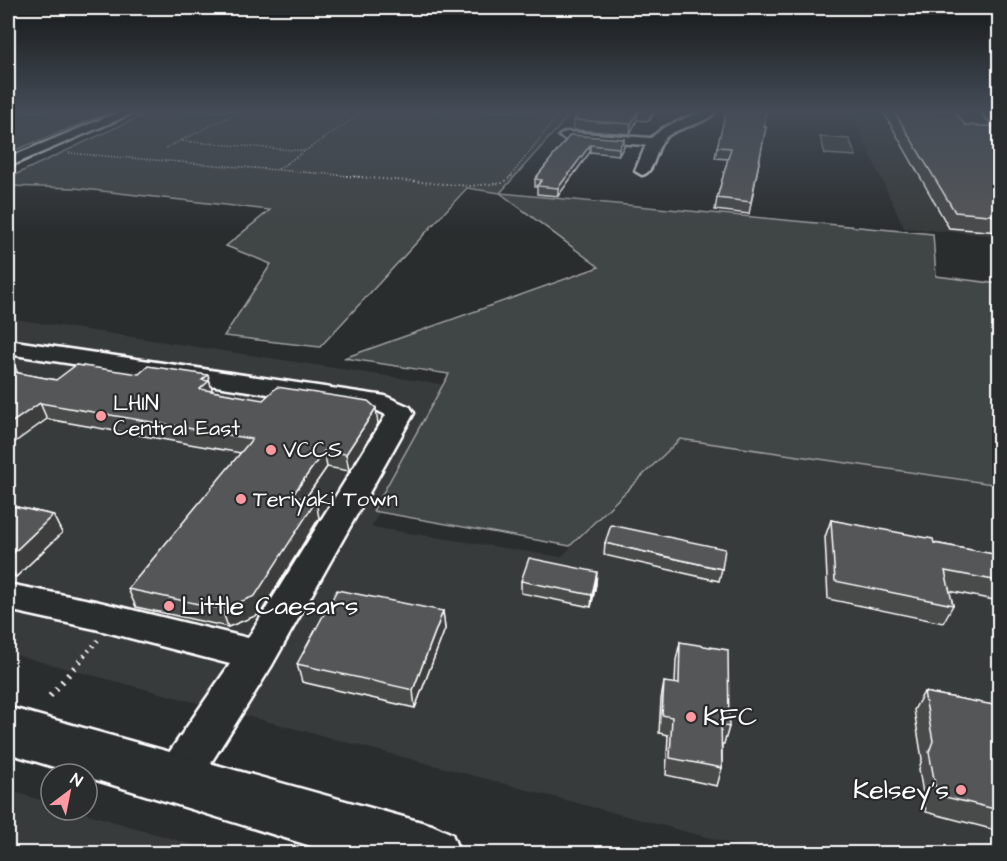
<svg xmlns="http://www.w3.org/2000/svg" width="1007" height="861" font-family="'Architects Daughter',sans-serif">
  <rect width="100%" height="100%" fill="#2a2d2e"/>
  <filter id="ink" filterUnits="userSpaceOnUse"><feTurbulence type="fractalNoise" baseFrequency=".0167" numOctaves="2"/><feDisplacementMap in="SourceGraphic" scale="12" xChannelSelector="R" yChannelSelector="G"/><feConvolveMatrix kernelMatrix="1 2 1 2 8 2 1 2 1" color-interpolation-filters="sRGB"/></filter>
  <g filter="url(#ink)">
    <g fill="#373a3b">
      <path d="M850,111H999V236L904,228Z"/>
      <path d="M8,318L452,386L371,527L561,557L680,439L999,485V853H767L8,653Z"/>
      <path d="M8,790L51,803V810H75L220,853H8Z"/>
    </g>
    <g fill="#414445" stroke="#a0a2a2" stroke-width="1.5">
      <path d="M8,111H113L8,153Z"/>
      <path d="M151,111H573L500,193L933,234L936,276L999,284V485L680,439L570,546L373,511L449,374L344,358L599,267L500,193L467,188L320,347L224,336L271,264L226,246L270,210L75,188L8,186V178Z"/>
      <path d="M820,137L849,139L856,156L825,154Z"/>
    </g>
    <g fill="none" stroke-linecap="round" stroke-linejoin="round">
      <g stroke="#fff" stroke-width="5">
        <g id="minor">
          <path d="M121,111H138L8,167V158Z"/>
          <path d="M702,111H716C703,126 681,125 666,137C655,146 656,172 642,175L635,171L646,145L566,140L559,136L566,132L651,138L663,128Z"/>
          <path d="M981,111H994L1000,117V128L996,127Z"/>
          <path d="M8,340L385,396L410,407L414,413L271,667L192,793L177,799L162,793L155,778L162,763L230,664L95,629L8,610V584L95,601L248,638L386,415L378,411L8,354Z"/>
        </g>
      </g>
      <g stroke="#fff" stroke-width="5">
        <path id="major" d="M8,707L432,825L452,834L460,854H337L87,777V774H77L8,753Z"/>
      </g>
      <g stroke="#fff" stroke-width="1.5" stroke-dasharray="1 2" stroke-linecap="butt">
        <path d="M180,141L305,151"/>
        <path d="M166,148L240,111"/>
        <path d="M69,153L364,177"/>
        <path d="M278,169L365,111"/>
        <path d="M510,177L561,111"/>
      </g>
      <path stroke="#fff" stroke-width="2" stroke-dasharray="1 3" stroke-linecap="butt" d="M346,176L470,186L502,183L512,176"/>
      <path stroke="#fff" stroke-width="4.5" stroke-dasharray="1.5 5" stroke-linecap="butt" d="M84,656L99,639"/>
      <path stroke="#fff" stroke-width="6" stroke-dasharray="2 7" stroke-linecap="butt" d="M50,696L85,655"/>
      <use href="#minor" fill="#2a2d2e" fill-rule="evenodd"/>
      <use href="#major" fill="#2a2d2e" fill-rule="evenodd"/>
    </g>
    <g fill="#494b4c" stroke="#fff" stroke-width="1.5">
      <path d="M582,111H656L649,121L637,120L630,134L573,130L574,120Z"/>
      <path d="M883,111H954L965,125L999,127V232L949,228Z"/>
      <path d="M764,127H766L749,214L715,210L717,198L728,159L715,158L717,147Z"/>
      <path d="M570,135L624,146L619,155L590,152L558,196L537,194V187H535V179Z"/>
      <path d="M18,373L56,380L139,374L208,375L212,391L378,424L349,471L327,467L305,499L319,518L260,614L228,627L136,607L128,589L241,453L47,419Z"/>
      <path d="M8,505L53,515L62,533L16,577L8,575Z"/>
      <path d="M831,520L934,543L999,555V601L949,591L953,605L943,623L828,599L825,537Z"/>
      <path d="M605,543L722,569L719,581L604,555Z"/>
      <path d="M521,581L596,584L591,607L521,593Z"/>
      <path d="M443,611L445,629L415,708L302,682L297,664Z"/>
      <path d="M680,642L729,727L724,744H722V768L717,786L666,775L668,735L659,733L661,699L664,682L675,684L676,660Z"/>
      <path d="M924,692L999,706V831L926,812L919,769L922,759L914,710Z"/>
    </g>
    <g fill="#3c3d3e" stroke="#fff" stroke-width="1.5">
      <path d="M638,111L637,120L630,134L631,124Z"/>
      <path d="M651,111H656L649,121Z"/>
      <path d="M624,139V146L619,155V148Z"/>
      <path d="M590,145V152L558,196V188Z"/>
      <path d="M13,362L20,378L8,383V366Z"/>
      <path d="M208,375L214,397L200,389L202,380Z"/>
      <path d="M40,403L47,419L8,447V425Z"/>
      <path d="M376,408L378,424L349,471L346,454Z"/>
      <path d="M324,451L327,467L295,513L292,496Z"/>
      <path d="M316,501L319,518L260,614L228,627L222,609Z"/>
      <path d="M53,515L62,533L16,577L8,562V558Z"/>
      <path d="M597,572L596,584L591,607L592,595Z"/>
      <path d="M443,611L445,629L415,708L413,690Z"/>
    </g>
    <g fill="#555758" stroke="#fff" stroke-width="1.5">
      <path d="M582,111H638L631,124L574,120Z"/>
      <path d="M728,111H766L764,127H766L751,202L717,198L731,148L717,147L725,116Z"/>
      <path d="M894,111H954L965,125L999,127V216L955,212Z"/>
      <path d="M570,135L624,139L619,148L590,145L558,188L537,186L542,180L535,179Z"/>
      <path d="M8,361L13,362L8,366Z"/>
      <path d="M76,365L139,374L148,366L208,375L202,380L209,381L200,389L263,400L277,387L368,401L376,408L346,454L324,451L292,496L316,501L255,596L222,609L128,589L252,439L40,403L8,425V371L56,380Z"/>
      <path d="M8,505L53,515L8,558Z"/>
      <path d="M831,520L933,539L934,543L999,555V581L945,571L953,605L835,581Z"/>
      <path d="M611,525L725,549L722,569L605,543Z"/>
      <path d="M529,558L597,572L592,595L521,581Z"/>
      <path d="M337,590L443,611L413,690L297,664Z"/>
      <path d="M680,642L728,650L729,727L721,725L722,768L670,758L672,717L662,715L664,682L679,684Z"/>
      <path d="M924,692L999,706V810L937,795L929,752L933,741Z"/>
    </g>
  </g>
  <linearGradient id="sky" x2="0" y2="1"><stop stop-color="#171919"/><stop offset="0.48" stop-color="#444c57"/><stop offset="1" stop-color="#444c57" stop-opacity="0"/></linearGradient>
  <rect width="1007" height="232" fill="url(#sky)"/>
  <g fill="#ff9aa2" stroke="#2a2d2e" stroke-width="2">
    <circle cx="101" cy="416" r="6"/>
    <circle cx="271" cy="450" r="6"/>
    <circle cx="241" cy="499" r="6"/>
    <circle cx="169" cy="606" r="6"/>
    <circle cx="691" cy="717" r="6"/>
    <circle cx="961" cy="790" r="6"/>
  </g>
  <g text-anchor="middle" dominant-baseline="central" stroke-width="4.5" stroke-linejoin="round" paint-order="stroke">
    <g font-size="22" fill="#fff" stroke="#2a2d2e" text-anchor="start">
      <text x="113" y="403">LHIN<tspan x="113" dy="25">Central East</tspan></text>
      <text x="283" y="450">VCCS</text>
      <text x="253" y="499">Teriyaki Town</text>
    </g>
    <g font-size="27" fill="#fff" stroke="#2a2d2e" text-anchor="start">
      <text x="181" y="606">Little Caesars</text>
      <text x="703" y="717">KFC</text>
      <text x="949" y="790" text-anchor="end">Kelsey's</text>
    </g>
  </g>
  <rect width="1007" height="861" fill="none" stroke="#2a2d2e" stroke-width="30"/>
  <rect x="15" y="15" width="977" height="831" fill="none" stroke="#fff" stroke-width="2" filter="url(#ink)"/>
  <g transform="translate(69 792) rotate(32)"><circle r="28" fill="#2a2d2e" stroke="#7f8182" stroke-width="1.5"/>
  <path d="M0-4.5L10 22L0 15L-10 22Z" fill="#ff9aa2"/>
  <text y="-9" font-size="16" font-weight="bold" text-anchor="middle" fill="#ffffff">N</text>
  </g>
</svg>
